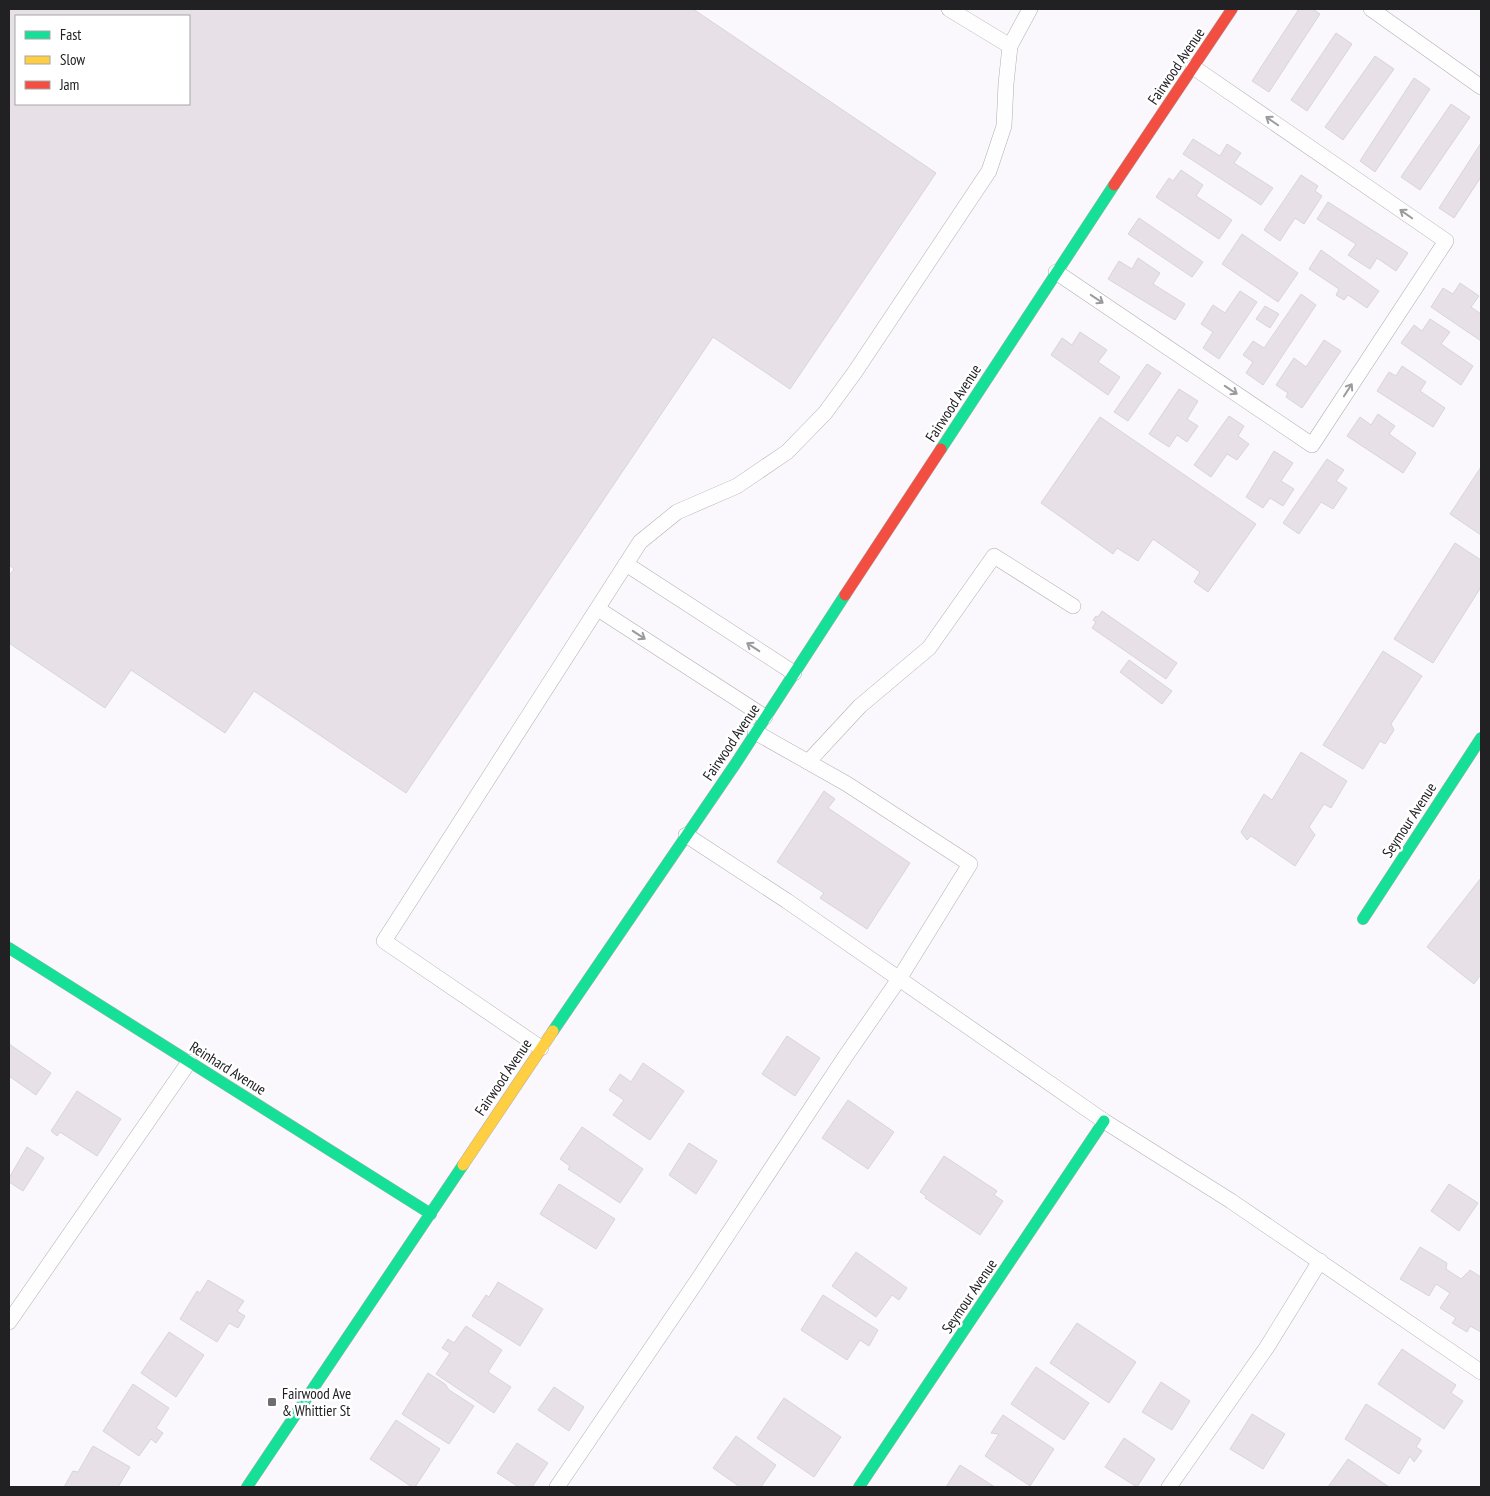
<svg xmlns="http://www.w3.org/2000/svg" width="1490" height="1496" font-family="'PT Sans Narrow',sans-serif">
  <rect width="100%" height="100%" fill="#fbf8fd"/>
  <g fill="#e7e0e7" stroke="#d8d5d8" fill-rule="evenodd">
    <path d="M9,9H693L936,173L790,389L713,337L406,793L254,691L225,733L131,670L105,708L9,643V576L14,569L9,565ZM16,16H189V104H16Z"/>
    <path d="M1299,9H1313L1320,14L1269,92L1252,81Z"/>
    <path d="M1336,33L1352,44L1307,111L1291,100Z"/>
    <path d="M1375,56L1394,69L1343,140L1325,127Z"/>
    <path d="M1414,78L1430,89L1375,172L1360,161Z"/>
    <path d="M1451,104L1470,117L1420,190L1401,177Z"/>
    <path d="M1193,139L1220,156L1227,144L1241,153L1234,163L1273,188L1261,205L1183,154Z"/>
    <path d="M1481,143V177L1454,218L1439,208Z"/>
    <path d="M1181,170L1203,185L1196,196L1232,220L1219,239L1156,197L1169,178L1173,181Z"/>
    <path d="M1301,175L1318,186L1315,191L1322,196L1304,224L1295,218L1280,241L1264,230Z"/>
    <path d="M1328,202L1408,253L1396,271L1377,258L1370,269L1348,255L1356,244L1317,219Z"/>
    <path d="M1139,218L1203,262L1192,277L1128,234Z"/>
    <path d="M1242,234L1298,273L1278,302L1222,264Z"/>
    <path d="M1321,250L1379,291L1367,308L1348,295L1344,300L1336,295L1339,289L1309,269Z"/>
    <path d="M1138,258L1160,273L1153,284L1185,304L1175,320L1108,279L1119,261L1132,269Z"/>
    <path d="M1460,283L1479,296L1471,307L1481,314V341L1431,307L1443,288L1453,294Z"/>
    <path d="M1240,291L1257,302L1219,359L1203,348L1213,332L1201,324L1213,305L1225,313Z"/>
    <path d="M1301,294L1316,305L1263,385L1246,373L1253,362L1243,355L1253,341L1264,348Z"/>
    <path d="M1265,306L1279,314L1270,328L1256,319Z"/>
    <path d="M1430,319L1450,332L1441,344L1473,366L1461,385L1401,343L1414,325L1422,331Z"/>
    <path d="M1080,332L1107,350L1098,362L1120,377L1108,395L1051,355L1062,338L1072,345Z"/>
    <path d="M1324,340L1341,351L1302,408L1286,397L1288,393L1276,385L1294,358L1306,367Z"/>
    <path d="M1147,364L1161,373L1128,421L1114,412Z"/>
    <path d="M1402,366L1426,382L1420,391L1445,408L1433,427L1377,391L1389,372L1396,376Z"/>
    <path d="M1179,389L1198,401L1187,419L1198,426L1187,442L1177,435L1169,447L1149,434Z"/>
    <path d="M1378,414L1395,426L1389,434L1416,453L1403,473L1347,436L1360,417L1371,425Z"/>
    <path d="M1229,416L1244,426L1238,436L1249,444L1237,460L1227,454L1211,477L1194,465Z"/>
    <path d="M1100,417L1256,524L1208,592L1194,582L1200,572L1153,539L1138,561L1117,548L1113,554L1041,503Z"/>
    <path d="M1274,451L1293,463L1281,481L1294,489L1283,506L1270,498L1263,508L1246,497Z"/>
    <path d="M1327,459L1344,470L1336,481L1347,488L1333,509L1321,502L1299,534L1283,523Z"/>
    <path d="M1481,467V535L1450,514Z"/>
    <path d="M1455,543L1481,560V587L1433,663L1394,639Z"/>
    <path d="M1102,611L1177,663L1166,679L1092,628L1096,622L1093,620L1096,616L1098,617Z"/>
    <path d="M1383,651L1422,676L1391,724L1394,730L1385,744L1380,741L1363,769L1323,745Z"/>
    <path d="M1129,660L1172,691L1162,704L1120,672Z"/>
    <path d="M1301,752L1347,781L1331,808L1324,804L1309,827L1315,835L1295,866L1251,836L1247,840L1241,832L1264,794L1272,800Z"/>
    <path d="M824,791L835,799L828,808L910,863L867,929L820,898L824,893L777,862Z"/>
    <path d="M1481,878V974L1474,984L1427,947Z"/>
    <path d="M787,1036L820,1058L795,1096L762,1074Z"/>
    <path d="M9,1044L51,1073L36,1095L9,1076Z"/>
    <path d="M643,1063L684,1091L650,1140L613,1115L624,1100L609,1090L620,1074L631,1082Z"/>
    <path d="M77,1091L121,1119L97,1156L60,1132L57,1136L51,1131Z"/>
    <path d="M848,1100L894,1132L868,1169L822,1138Z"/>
    <path d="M582,1127L643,1169L620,1203L568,1169L570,1166L560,1159Z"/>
    <path d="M689,1143L717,1161L696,1194L669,1175Z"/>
    <path d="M27,1147L44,1158L23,1191L9,1182V1178Z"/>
    <path d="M944,1156L997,1191L994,1195L1003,1201L980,1235L925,1198L926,1196L920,1192Z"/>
    <path d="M559,1184L615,1219L596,1249L540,1214Z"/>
    <path d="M1449,1184L1478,1203L1459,1231L1431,1211Z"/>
    <path d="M1420,1247L1447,1263L1446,1269L1461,1279L1470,1270L1481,1277V1332L1470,1326L1467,1332L1452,1323L1456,1318L1440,1308L1450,1293L1436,1284L1429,1296L1400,1279Z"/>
    <path d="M856,1252L907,1288L899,1300L892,1295L876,1317L832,1286Z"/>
    <path d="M208,1280L244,1301L237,1311L245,1316L238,1328L229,1323L217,1342L180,1319L197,1291L200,1293Z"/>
    <path d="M498,1282L543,1309L520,1346L472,1316L486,1295L489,1297Z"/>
    <path d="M823,1295L878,1330L869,1346L860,1340L847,1360L801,1330Z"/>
    <path d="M1077,1323L1136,1362L1109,1403L1050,1363Z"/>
    <path d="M466,1326L502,1350L488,1372L511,1387L494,1413L436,1374L450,1353L442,1348L448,1339L454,1343Z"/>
    <path d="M169,1332L204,1355L176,1397L141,1373Z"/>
    <path d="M1402,1349L1456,1385L1451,1393L1463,1401L1444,1429L1378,1384Z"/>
    <path d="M1036,1367L1089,1403L1064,1440L1011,1404Z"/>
    <path d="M428,1373L445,1384L449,1390L474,1406L449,1444L402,1414Z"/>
    <path d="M1161,1382L1190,1401L1172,1430L1142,1412Z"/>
    <path d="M133,1384L169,1408L156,1428L163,1433L156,1443L151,1439L139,1456L103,1431Z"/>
    <path d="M554,1387L584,1407L569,1431L538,1410Z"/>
    <path d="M784,1398L841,1437L814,1477L757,1438Z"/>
    <path d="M1366,1404L1421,1439L1416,1447L1422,1451L1414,1462L1410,1456L1399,1474L1345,1439Z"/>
    <path d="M1252,1414L1285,1434L1263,1469L1230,1449Z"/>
    <path d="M1003,1415L1054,1449L1030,1486L985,1456L999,1434L991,1433Z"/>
    <path d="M396,1420L440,1449L415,1487H412L370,1459Z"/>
    <path d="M736,1436L776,1465L761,1487H740L713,1468Z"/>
    <path d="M1124,1438L1155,1459L1137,1487L1105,1467Z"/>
    <path d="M517,1443L548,1463L532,1487H519L497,1473Z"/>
    <path d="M93,1446L130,1467L118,1487H64L73,1471L78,1472Z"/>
    <path d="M1348,1459L1389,1487H1328Z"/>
    <path d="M960,1465L995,1487H946Z"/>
  </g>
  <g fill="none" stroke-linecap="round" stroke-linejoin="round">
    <g stroke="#b0aeb1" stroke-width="16">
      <g id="lane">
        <path d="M949,9L1010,46"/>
        <path d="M1371,9L1481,87"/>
        <path d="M1056,272L1312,445L1446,241L1193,67"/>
        <path d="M626,564L794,673"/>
        <path d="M598,609L765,717"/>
        <path d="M808,762L860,706L929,648L994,556L1073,606"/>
        <path d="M686,835L787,901L1104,1121L1231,1201L1481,1372"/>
        <path d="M541,1048L384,941L640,542L677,512L737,486L787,452L825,413L855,372L989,171L1004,126L1006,84L1010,46L1030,9"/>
        <path d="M9,1322L189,1062"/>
        <path d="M557,1487L697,1281L845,1057L899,979L970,864L847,784L755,732"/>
        <path d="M1169,1487L1267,1347L1320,1261"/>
      </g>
    </g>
    <g stroke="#b0aeb1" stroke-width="12">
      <g id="fast">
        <path d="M941,449L1114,185"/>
        <path d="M1363,919L1481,738"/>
        <path d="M9,948L431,1214"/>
        <path d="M553,1031L736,763L845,595"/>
        <path d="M247,1487L463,1165"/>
        <path d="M859,1487L1104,1121"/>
      </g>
    </g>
    <g stroke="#b0aeb1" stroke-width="12">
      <path id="slow" d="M463,1165L553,1031"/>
    </g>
    <g stroke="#b0aeb1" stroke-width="12">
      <g id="jam">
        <path d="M1114,185L1232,9"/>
        <path d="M845,595L941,449"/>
      </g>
    </g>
    <use href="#lane" stroke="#fefeff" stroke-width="15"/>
    <use href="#fast" stroke="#16e098" stroke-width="11"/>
    <use href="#slow" stroke="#ffcf43" stroke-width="11"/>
    <use href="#jam" stroke="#f24e42" stroke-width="11"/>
  </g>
  <defs><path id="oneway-shaft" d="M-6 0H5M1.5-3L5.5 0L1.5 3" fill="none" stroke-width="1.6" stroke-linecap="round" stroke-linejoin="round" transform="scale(1.25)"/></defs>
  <g stroke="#9b9a9c">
    <use href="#oneway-shaft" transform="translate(1272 121) rotate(-145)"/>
    <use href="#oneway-shaft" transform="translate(1406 214) rotate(-145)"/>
    <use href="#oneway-shaft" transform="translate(1097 299) rotate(34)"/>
    <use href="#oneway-shaft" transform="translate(1231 390) rotate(34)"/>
    <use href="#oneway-shaft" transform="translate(1348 390) rotate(-57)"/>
    <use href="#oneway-shaft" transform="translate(639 635) rotate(33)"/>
    <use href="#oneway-shaft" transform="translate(753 647) rotate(-147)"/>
  </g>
  <rect fill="#6d6c6f" stroke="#fff" stroke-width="2" x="267" y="1397" width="10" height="10" rx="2.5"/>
  <g text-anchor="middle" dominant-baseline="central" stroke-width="5" stroke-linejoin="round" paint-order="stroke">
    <g font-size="15" fill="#212023" stroke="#fff">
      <text transform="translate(1176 66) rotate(-56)">Fairwood Avenue</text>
      <text transform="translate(953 403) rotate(-57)">Fairwood Avenue</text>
      <text transform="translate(731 742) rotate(-56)">Fairwood Avenue</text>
      <text transform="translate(1409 820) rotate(-57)">Seymour Avenue</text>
      <text transform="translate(228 1068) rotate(32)">Reinhard Avenue</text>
      <text transform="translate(503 1077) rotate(-56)">Fairwood Avenue</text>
      <text transform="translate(969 1296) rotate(-56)">Seymour Avenue</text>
    </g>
    <g font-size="15" fill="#212023" stroke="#fff" text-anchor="start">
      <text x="282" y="1393">Fairwood Ave<tspan x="282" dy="17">&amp; Whittier St</tspan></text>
    </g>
  </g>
  <rect width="1490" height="1496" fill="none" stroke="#212023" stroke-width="20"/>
  <rect x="15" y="15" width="175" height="90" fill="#ffffff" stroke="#a6a6a7"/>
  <rect x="25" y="31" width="25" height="8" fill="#16e098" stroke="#a6a6a7"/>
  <text x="60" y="40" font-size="15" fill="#212023">Fast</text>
  <rect x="25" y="56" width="25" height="8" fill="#ffcf43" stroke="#a6a6a7"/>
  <text x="60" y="65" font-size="15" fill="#212023">Slow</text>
  <rect x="25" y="81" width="25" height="8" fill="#f24e42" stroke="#a6a6a7"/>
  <text x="60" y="90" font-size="15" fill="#212023">Jam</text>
</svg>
